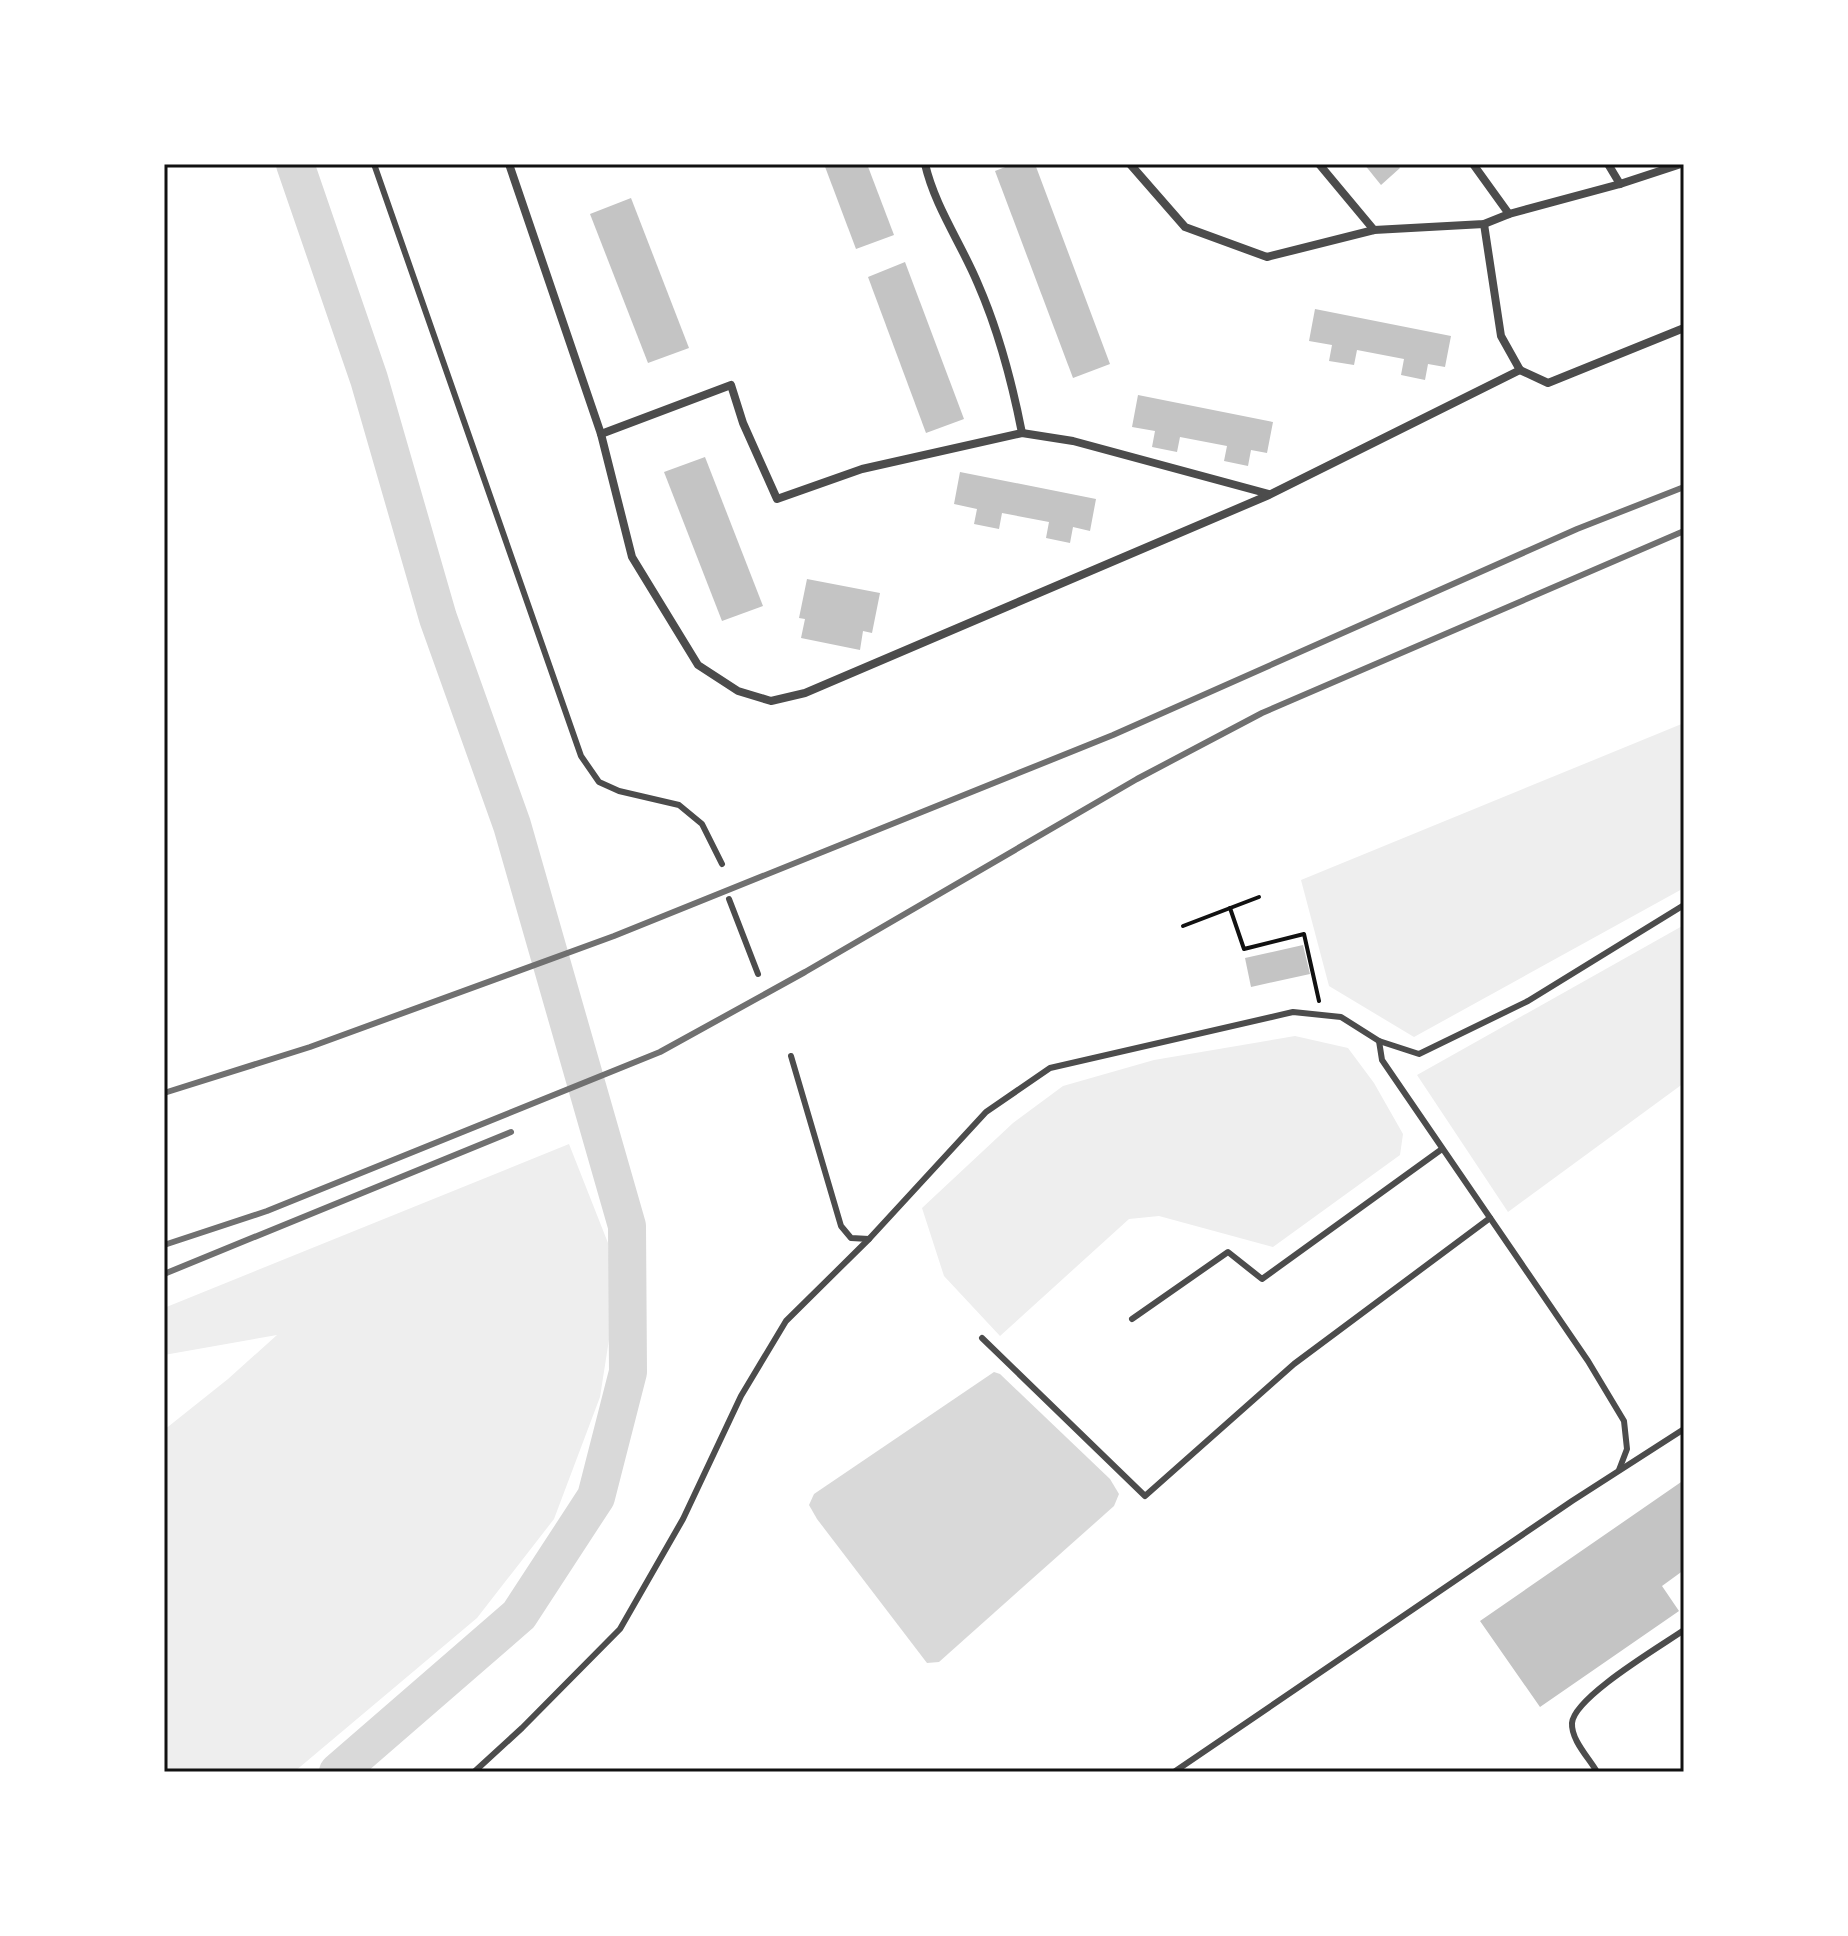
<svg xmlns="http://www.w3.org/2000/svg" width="1848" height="1936" font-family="Commissioner,sans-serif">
  <rect width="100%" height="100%" fill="#fff"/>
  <g fill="#eee">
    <path d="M1684,723V888L1414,1037L1329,986L1301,880Z"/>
    <path d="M1684,925V1083L1508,1212L1417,1075Z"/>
    <path d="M1295,1036L1348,1048L1374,1083L1403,1134L1400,1155L1273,1247L1159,1216L1129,1219L1000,1336L944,1276L922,1208L1013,1123L1063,1086L1154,1060Z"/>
    <path d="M569,1144L608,1243L613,1314L600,1397L554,1519L477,1618L294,1772H164V1430L228,1379L277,1335L164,1355V1308Z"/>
  </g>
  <path fill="#d9d9d9" d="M994,1372L1000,1374L1110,1479L1119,1494L1114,1506L939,1662L927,1663L817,1519L809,1505L814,1494Z"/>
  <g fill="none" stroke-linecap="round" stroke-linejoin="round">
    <path stroke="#d9d9d9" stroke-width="38" d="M295,164L369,379L438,618L512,825L627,1226L628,1372L596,1497L519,1615L338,1772"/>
  </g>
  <g fill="#c4c4c4">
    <path d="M824,164H867L894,235L856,249Z"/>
    <path d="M1013,164H1035L1110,364L1073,378L995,171Z"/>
    <path d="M1364,164H1397L1400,168L1381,185Z"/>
    <path d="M631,198L689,348L648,363L590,214Z"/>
    <path d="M905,262L964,419L926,433L868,277Z"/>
    <path d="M1315,309L1451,336L1445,367L1428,364L1425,380L1401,375L1404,359L1357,350L1354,365L1329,361L1332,345L1309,341Z"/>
    <path d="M1138,395L1273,422L1267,453L1251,450L1248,466L1224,461L1227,446L1180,437L1177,452L1152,447L1155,431L1132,427Z"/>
    <path d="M705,457L763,606L722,621L664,472Z"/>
    <path d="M960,472L1096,499L1090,531L1073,527L1070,543L1046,538L1049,522L1002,513L999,529L974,524L977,509L954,504Z"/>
    <path d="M807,579L880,593L872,633L863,631L860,650L801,638L805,619L799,618Z"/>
    <path d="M1303,945L1310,974L1251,987L1245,958Z"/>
    <path d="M1684,1480V1570L1662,1586L1679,1611L1540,1707L1480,1621Z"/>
  </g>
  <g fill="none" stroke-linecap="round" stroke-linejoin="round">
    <g stroke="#111" stroke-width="4">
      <path d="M1230,908L1244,949L1304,934L1319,1001"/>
      <path d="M1183,926L1259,897"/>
    </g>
    <g stroke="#4c4c4c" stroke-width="6">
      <path d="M374,164L581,756L599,782L619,791L679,805L702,824L722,864"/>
      <path d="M729,899L758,974"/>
      <path d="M1379,1041L1382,1060L1588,1361L1624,1421L1627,1449L1619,1470"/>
      <path d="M791,1056L841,1226L851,1238L869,1239L986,1112L1050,1068L1293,1012L1341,1017L1379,1041L1419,1054L1528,1001L1684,905"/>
      <path d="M1132,1319L1228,1252L1262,1279L1442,1149"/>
      <path d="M982,1338L1145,1496L1294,1364L1490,1218"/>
      <path d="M474,1772L522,1728L620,1629L683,1519L741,1396L786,1321L869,1239"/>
      <path d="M1174,1772L1572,1501L1684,1429"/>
      <path d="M1597,1772C1589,1758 1571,1740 1572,1723C1574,1697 1661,1646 1684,1630"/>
    </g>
    <g stroke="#4c4c4c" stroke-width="8">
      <path d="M509,164L601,434L632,557L698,665L738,691L771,701L805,693L1269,495L1520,370"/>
      <path d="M925,164C935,207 961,243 978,284C999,332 1012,382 1022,433"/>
      <path d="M1130,164L1185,227L1267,257L1374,230L1484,224L1509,214L1620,184L1681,164"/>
      <path d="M1319,164L1374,230"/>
      <path d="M1473,164L1509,214"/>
      <path d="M1608,164L1620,184"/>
      <path d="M1484,224L1501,336L1520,370L1548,383L1684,328"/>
      <path d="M601,434L731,385L743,423L777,499L862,469L1022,433L1073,441L1269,494"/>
    </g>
    <g stroke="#707070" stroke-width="6">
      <path d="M164,1093L310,1047L614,936L1113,735L1577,529L1684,487"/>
      <path d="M164,1245L267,1211L660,1052L805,972L1137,779L1262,713L1684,531"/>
      <path d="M164,1274L511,1132"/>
    </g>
  </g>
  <rect width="1848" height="1936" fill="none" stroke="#ffffff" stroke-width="332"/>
  <rect x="166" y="166" width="1516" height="1604" fill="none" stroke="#111" stroke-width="3"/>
</svg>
